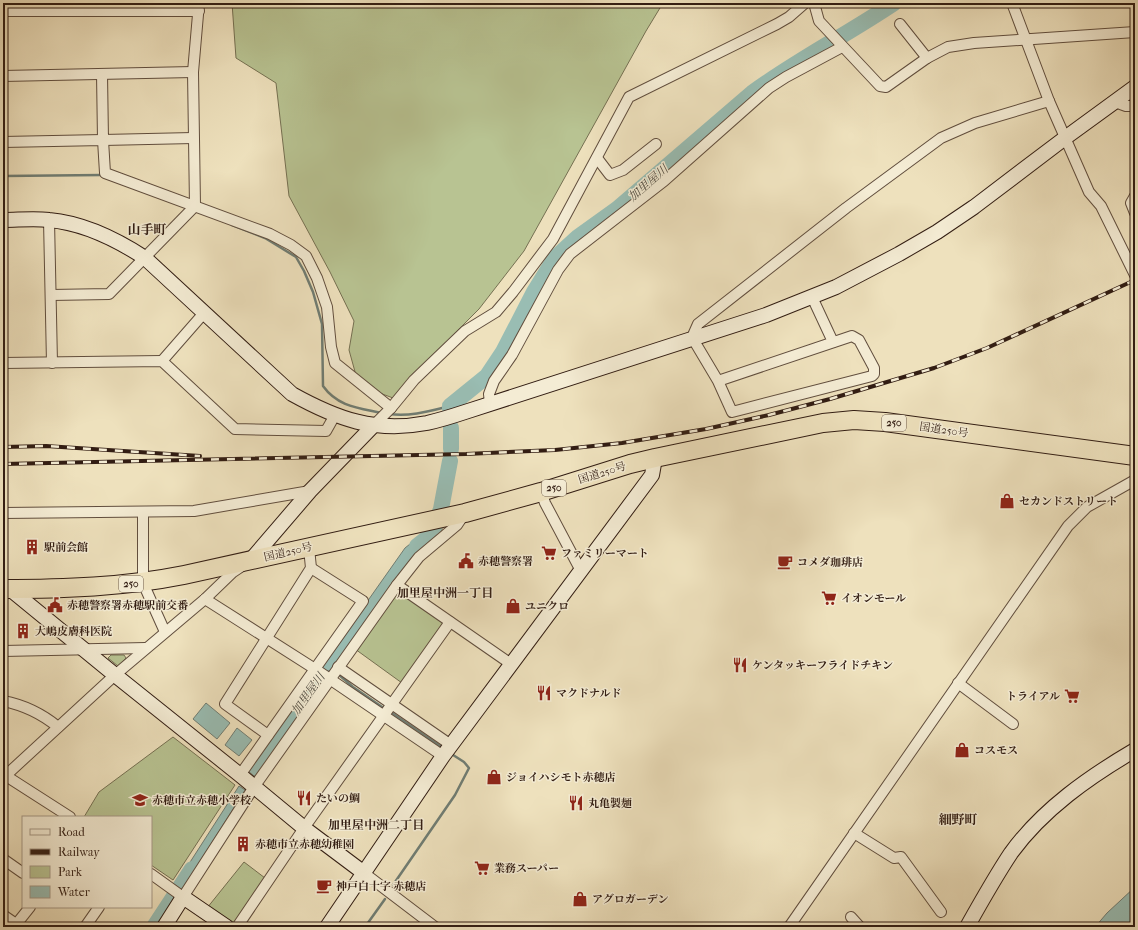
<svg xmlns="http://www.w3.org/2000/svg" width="1138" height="930" font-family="'IM FELL French Canon','Noto Serif JP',serif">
  <rect width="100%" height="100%" fill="#eee1bd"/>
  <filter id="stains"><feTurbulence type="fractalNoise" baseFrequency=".005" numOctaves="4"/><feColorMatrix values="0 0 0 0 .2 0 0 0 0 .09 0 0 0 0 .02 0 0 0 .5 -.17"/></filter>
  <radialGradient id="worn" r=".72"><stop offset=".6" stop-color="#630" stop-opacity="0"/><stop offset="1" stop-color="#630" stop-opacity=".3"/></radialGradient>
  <g fill="#b8c392" stroke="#757052">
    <path d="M232,3H663L646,31L524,251L479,309L427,361L393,398L377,392L357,379L349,350L354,321L330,272L289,196L276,83L236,58Z"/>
    <path d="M400,591L443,621L444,626L402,683L355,649L396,592Z"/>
    <path d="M111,655H124L126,658L118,666L108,658Z"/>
    <path d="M173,737L235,785L173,880L151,865V817H84L99,792Z"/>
    <path d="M244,862L265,878L234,926L207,908Z"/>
  </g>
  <g fill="#99bdb3" stroke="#707d73">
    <path d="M442,528V530L422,547L411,559L330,671H327L321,667L405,548L410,544L422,538L426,532Z"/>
    <path d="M315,674L324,680L257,775L254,776L247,770Z"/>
    <path d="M206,703L230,723L217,739L193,719Z"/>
    <path d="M237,728L252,740L239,756L225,745Z"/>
    <path d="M239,786L245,790L184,887L181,888L176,884Z"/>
    <path d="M1135,887V927H1095L1107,913Z"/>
  </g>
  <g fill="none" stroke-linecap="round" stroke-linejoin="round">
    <g stroke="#707d73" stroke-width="2.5">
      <path d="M3,176L102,175"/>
      <path d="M232,225L265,238L296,257L304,271L313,292L322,324L323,386C338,407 359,408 382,413"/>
      <path d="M389,414C410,417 430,411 450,406"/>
      <path d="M338,674L353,687L385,709"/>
      <path d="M389,711L443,748"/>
      <path d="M393,885L455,795L469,768L464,762L450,753"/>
      <path d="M365,927L385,899"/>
    </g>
    <g stroke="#99bdb3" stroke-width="16">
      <path d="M450,409V406L487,376L503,352L534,292L555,258L578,237L617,209L752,93C797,60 848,34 894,3"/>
      <path d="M451,428V449"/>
      <path d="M417,546L431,535L441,509L450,461"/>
      <path d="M154,927L192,869"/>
    </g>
    <g stroke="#614e3e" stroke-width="12">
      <g id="street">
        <path d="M814,3L819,21L880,86L886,87L927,58L948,47L974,43L1135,32"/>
        <path d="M1012,3L1049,101L1089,192L1101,206L1135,275"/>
        <path d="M3,11H199"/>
        <path d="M900,24L927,58"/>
        <path d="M102,74L103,140L193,138"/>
        <path d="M3,76L193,72"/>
        <path d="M1115,102L1126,106H1135"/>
        <path d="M3,142L103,140L105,173L270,234L291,245L306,256L317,278L327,307L331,347L335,363L391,408"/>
        <path d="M597,158L610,175L623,170L656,144"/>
        <path d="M1135,196L1131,203L1135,213"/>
        <path d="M49,220L52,363"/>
        <path d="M51,295L109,294L195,206L193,72L199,3"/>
        <path d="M812,297L833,342"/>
        <path d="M162,361L204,313"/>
        <path d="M3,363L162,361L235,429L326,431L335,415"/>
        <path d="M718,381L852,336L859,340L874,368V374L872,376L732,412L718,381L693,339L694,333L698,324L846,208L941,138L975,123L1049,101"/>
        <path d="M490,404L489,394L494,381L512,355L558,270L570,254L664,181L769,88L786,77L842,47"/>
        <path d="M374,425L391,408L414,380L465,331L496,312L513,292L553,239L629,97L777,24L789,17L805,3"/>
        <path d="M541,492L545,503L581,571"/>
        <path d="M143,512V583L165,632"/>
        <path d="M3,513L194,511L310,491"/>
        <path d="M397,585L511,664"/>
        <path d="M205,599L315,669L443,756"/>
        <path d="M3,651L146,648"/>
        <path d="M338,667L451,745"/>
        <path d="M958,683L1013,724"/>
        <path d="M3,701C24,705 41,713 58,727"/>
        <path d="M268,735L225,704L311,568L309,548"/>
        <path d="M3,774L70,817"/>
        <path d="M240,775L363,601L311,568"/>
        <path d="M3,778L115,675L205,599L233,572L242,566"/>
        <path d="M854,833L894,858L901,857L941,912"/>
        <path d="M3,859L23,873"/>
        <path d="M364,873L435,927"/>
        <path d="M151,874L183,897L254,787L397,585L419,557L457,525L465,513"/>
        <path d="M3,915L16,924"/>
        <path d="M851,917L860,927"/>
        <path d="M14,927L30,907"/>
        <path d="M85,927L99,907"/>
        <path d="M237,927L304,828L450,622"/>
        <path d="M789,927L1068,526L1087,507L1135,480"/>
      </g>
    </g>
    <g stroke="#321d13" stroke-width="16">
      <g id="secondary">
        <path d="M3,220C18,220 34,218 49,220C84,223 116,239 145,258L292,394C337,419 375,433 427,423C440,420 453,416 465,412L766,315L836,287L899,254L937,232L974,207L1065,138L1135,87"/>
        <path d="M250,561L310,491L374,425"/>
        <path d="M10,589L115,675L240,775L304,828L364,873"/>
        <path d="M164,927L183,897L227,927"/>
        <path d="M327,927L443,756L652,475L655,458"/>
        <path d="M967,927C981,902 995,877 1011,853C1043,809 1089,777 1135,750"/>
      </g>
    </g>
    <g stroke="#321d13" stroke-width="20">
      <path id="highway" d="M3,589C64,589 124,587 184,575L465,513L541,492L630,464L655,458L823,423L854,420L885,422L1135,456"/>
    </g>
    <use href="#street" stroke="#f4ecd4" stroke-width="10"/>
    <use href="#secondary" stroke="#f4ecd4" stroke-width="14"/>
    <use href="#highway" stroke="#eee1bd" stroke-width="18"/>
    <g stroke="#321d13" stroke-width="4">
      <g id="rail">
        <path d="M3,447L46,446L200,456"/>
        <path d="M3,464L466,454L555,450L622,443L706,429L769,415L830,399L934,368L987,348L1135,280"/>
      </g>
    </g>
    <use href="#rail" stroke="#f4ecd4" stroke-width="2.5" stroke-dasharray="8" stroke-linecap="butt"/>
  </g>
  <defs>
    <g id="shop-bare" transform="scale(1.2)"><path d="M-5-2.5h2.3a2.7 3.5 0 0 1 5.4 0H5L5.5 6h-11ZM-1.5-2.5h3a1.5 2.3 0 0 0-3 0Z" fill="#8f2418" stroke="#f4ecd4" stroke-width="2.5" paint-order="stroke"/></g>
    <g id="building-bare" transform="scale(1.2)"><path d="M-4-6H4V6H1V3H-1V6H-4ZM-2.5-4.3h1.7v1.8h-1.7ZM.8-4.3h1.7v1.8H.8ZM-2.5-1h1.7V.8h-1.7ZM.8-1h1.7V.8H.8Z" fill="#8f2418" stroke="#f4ecd4" stroke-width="2.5" paint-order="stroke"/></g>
    <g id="supermarket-bare" transform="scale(1.2)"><path d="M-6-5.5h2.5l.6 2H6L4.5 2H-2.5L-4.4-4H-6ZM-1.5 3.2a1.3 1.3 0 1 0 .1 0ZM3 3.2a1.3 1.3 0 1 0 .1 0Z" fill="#8f2418" stroke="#f4ecd4" stroke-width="2.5" paint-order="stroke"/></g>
    <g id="civic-bare" transform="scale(1.2)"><path d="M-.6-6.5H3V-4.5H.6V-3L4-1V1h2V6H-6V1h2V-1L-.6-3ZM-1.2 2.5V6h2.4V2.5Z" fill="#8f2418" stroke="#f4ecd4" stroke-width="2.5" paint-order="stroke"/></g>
    <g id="cafe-bare" transform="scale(1.2)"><path d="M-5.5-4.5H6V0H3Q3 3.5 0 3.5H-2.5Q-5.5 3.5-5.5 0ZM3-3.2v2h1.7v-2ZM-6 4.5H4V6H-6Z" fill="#8f2418" stroke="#f4ecd4" stroke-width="2.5" paint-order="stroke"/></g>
    <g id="restaurant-bare" transform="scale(1.2)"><path d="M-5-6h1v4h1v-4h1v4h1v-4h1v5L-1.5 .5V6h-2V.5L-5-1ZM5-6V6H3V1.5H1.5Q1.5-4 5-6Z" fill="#8f2418" stroke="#f4ecd4" stroke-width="2.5" paint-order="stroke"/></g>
    <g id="school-bare" transform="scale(1.2)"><path d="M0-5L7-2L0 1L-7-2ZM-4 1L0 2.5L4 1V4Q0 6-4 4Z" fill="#8f2418" stroke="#f4ecd4" stroke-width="2.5" paint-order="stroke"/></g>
  </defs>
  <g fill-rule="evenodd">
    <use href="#shop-bare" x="1007" y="501"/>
    <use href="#building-bare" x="32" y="547"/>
    <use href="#supermarket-bare" x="549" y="553"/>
    <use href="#civic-bare" x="466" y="561"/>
    <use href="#cafe-bare" x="785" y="562"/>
    <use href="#supermarket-bare" x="829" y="598"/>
    <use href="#civic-bare" x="55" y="605"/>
    <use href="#shop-bare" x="513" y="606"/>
    <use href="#building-bare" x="23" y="631"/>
    <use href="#restaurant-bare" x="740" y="665"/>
    <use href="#restaurant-bare" x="544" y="693"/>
    <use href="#supermarket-bare" x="1072" y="696"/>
    <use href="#shop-bare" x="962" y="750"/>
    <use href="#shop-bare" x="494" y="777"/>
    <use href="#restaurant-bare" x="304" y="798"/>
    <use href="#school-bare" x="140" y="800"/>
    <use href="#restaurant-bare" x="576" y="803"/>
    <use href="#building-bare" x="243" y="844"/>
    <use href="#supermarket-bare" x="482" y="868"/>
    <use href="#cafe-bare" x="324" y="886"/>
    <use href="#shop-bare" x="580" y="899"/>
  </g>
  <g text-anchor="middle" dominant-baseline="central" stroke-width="3" stroke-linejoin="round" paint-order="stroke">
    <g fill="#f4ecd4" stroke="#6c5b4d" stroke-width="1">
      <rect x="882" y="415" width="24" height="16" rx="3"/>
      <rect x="542" y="480" width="24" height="16" rx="3"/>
      <rect x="119" y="576" width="24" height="16" rx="3"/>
    </g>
    <g font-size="10" font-weight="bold" fill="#321d13">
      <text x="894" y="423">250</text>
      <text x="554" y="488">250</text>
      <text x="131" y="584">250</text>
    </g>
    <g font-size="11" fill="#321d13" stroke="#f4ecd4">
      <text transform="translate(944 430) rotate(8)">国道250号</text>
      <text transform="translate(602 473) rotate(-17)">国道250号</text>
      <text transform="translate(288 552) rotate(-13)">国道250号</text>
    </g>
    <g font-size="11" font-weight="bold" fill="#321d13" stroke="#f4ecd4" text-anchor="start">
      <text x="1019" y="501">セカンドストリート</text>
      <text x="44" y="547">駅前会館</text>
      <text x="561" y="553">ファミリーマート</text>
      <text x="478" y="561">赤穂警察署</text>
      <text x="797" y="562">コメダ珈琲店</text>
      <text x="841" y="598">イオンモール</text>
      <text x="67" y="605">赤穂警察署赤穂駅前交番</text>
      <text x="525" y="606">ユニクロ</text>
      <text x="35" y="631">大嶋皮膚科医院</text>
      <text x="752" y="665">ケンタッキーフライドチキン</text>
      <text x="556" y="693">マクドナルド</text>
      <text x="1060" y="696" text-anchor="end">トライアル</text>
      <text x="974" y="750">コスモス</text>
      <text x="506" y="777">ジョイハシモト赤穂店</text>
      <text x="316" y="798">たいの鯛</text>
      <text x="152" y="800">赤穂市立赤穂小学校</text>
      <text x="588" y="803">丸亀製麺</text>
      <text x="255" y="844">赤穂市立赤穂幼稚園</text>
      <text x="494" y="868">業務スーパー</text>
      <text x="336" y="886">神戸白十字 赤穂店</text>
      <text x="592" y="899">アグロガーデン</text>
    </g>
    <g font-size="12" font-style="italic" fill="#514d43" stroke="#f4ecd4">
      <text transform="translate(648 183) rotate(-41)">加里屋川</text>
      <text transform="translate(308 694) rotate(-55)">加里屋川</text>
    </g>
    <g font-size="12" font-weight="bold" fill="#321d13" stroke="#f4ecd4">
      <text x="445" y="593">加里屋中洲一丁目</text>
      <text x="376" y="825">加里屋中洲二丁目</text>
    </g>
    <g font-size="13" font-weight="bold" fill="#321d13" stroke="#f4ecd4">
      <text x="147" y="229">山手町</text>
      <text x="958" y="819">細野町</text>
    </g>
  </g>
  <rect width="1138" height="930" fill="none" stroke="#eee1bd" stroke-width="16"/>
  <rect x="4" y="4" width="1130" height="922" fill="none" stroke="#321d13" stroke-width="2"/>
  <rect x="8" y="8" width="1122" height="914" fill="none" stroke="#321d13"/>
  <rect x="22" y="816" width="130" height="92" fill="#f4ecd4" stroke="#a69987"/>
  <rect x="30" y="829" width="20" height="6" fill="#f4ecd4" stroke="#a69987"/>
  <text x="58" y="836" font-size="12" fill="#321d13">Road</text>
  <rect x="30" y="849" width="20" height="6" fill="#321d13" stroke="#a69987"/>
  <text x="58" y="856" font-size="12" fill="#321d13">Railway</text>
  <rect x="30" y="866" width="20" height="12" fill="#b8c392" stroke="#a69987"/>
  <text x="58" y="876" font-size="12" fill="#321d13">Park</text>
  <rect x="30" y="886" width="20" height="12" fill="#99bdb3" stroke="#a69987"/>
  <text x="58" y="896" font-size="12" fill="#321d13">Water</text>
  <rect width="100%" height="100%" filter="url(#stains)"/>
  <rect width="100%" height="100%" fill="url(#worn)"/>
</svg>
